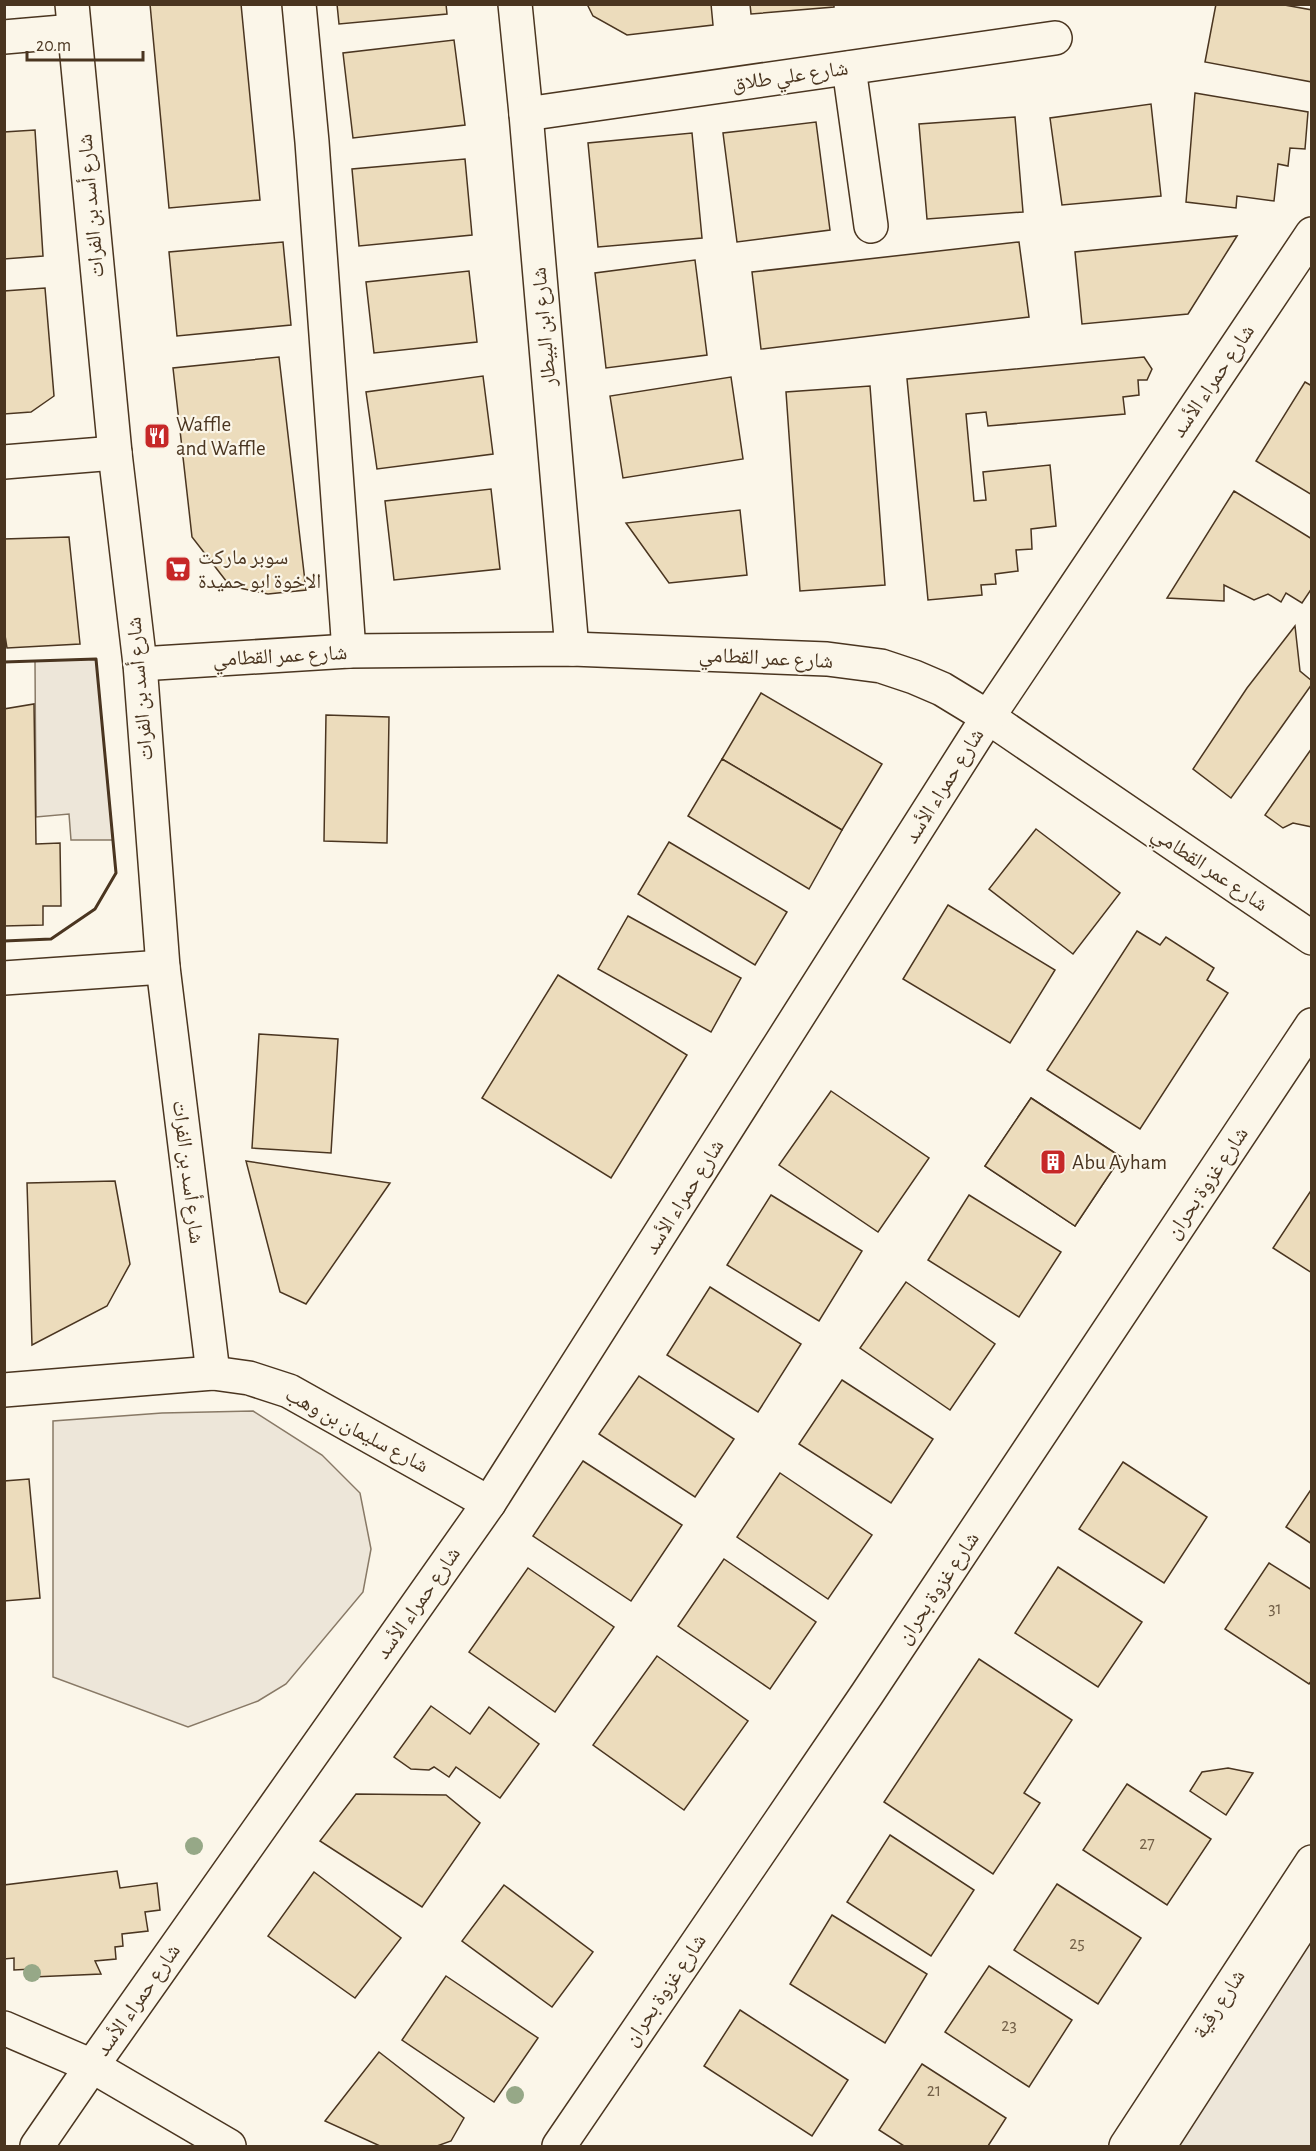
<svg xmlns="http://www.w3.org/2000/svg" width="1316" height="2151" font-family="'Alegreya Sans','Noto Naskh Arabic',sans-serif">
  <rect width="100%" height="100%" fill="#fbf6e9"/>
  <g fill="#ede6d9" stroke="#887966" stroke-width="1.5">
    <path d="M96,659L113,840H71L69,814L36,817L35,661Z"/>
    <path d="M253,1411L322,1455L360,1493L371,1549L363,1592L286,1684L258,1701L188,1727L53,1677V1421L162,1413Z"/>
    <path d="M1311,1930V2146H1170Z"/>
  </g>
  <g fill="#ecdcbc" stroke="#4a3520" stroke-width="1.5">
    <path d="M150,4H241L260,200L169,208Z"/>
    <path d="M337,4H446L447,14L339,24Z"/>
    <path d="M587,4H711L713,25L627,35L593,16Z"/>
    <path d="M750,4H834V7L751,14Z"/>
    <path d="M1216,4H1279L1312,10V82L1205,62Z"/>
    <path d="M454,40L465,125L353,138L343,53Z"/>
    <path d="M1195,93L1308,112L1305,149L1290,148L1288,166L1278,164L1274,201L1237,196L1236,208L1186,202Z"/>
    <path d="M1151,104L1161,196L1062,205L1050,118Z"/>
    <path d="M1015,117L1023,212L927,219L919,124Z"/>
    <path d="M816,122L830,230L737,242L723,133Z"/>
    <path d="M35,130L43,256L4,259V132Z"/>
    <path d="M692,133L702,238L598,247L588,143Z"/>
    <path d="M465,159L472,235L359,246L352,169Z"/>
    <path d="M1237,236L1188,314L1082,324L1075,252Z"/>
    <path d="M283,242L291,325L177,336L169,252Z"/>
    <path d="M1019,242L1029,317L761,349L752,272Z"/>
    <path d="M695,260L707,355L606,368L595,273Z"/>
    <path d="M469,271L477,342L374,353L366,282Z"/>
    <path d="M45,288L54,396L31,412L4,414V291Z"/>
    <path d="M279,357L306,590L268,594L230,586L192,537L173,368Z"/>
    <path d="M1144,357L1152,369L1147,380H1138L1139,395L1123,397L1125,414L988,426L986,412L966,414L974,501L986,500L983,472L1050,465L1056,526L1031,529L1032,549L1016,550L1018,571L995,574L996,584L981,585L982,595L928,600L907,379Z"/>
    <path d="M483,376L493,454L377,469L366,392Z"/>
    <path d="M731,377L743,459L623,478L610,396Z"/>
    <path d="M1305,382L1312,386V495L1256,461Z"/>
    <path d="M870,386L885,585L800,591L786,392Z"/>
    <path d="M491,489L500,569L394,580L385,501Z"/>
    <path d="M1234,491L1312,539V588L1302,603L1286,593L1281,602L1268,594L1254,600L1224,585V601L1167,598Z"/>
    <path d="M740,510L747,575L669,583L626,523Z"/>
    <path d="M69,537L80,644L7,648L4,629V539Z"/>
    <path d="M1295,626L1300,671L1312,681V684L1231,798L1193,769L1247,688Z"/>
    <path d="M761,693L882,764L842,830L722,759Z"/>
    <path d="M34,704L36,844L60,843L61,906H43V925L4,926V709Z"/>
    <path d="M326,715L389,717L387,843L324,841Z"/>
    <path d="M1312,748V827L1293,823L1283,828L1265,815Z"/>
    <path d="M722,759L842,830L809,889L688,816Z"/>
    <path d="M1036,829L1120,893L1073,954L989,889Z"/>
    <path d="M669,842L787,912L755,965L638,894Z"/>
    <path d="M948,905L1055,970L1010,1043L903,979Z"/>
    <path d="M628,916L741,978L711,1032L598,969Z"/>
    <path d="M1137,931L1160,945L1166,937L1214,968L1207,980L1228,993L1140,1129L1047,1070Z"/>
    <path d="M558,975L687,1055L611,1178L482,1098Z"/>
    <path d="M259,1034L338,1039L331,1153L252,1148Z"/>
    <path d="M831,1091L929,1158L878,1232L779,1165Z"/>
    <path d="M1031,1098L1121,1157L1075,1226L985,1166Z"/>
    <path d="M1031,1098L1121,1157L1075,1226L985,1166Z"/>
    <path d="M246,1161L390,1183L306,1304L280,1292Z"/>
    <path d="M115,1181L130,1264L107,1306L32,1345L27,1183Z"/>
    <path d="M1312,1189V1273L1273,1248Z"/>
    <path d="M771,1195L862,1251L819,1321L727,1265Z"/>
    <path d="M969,1195L1061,1252L1019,1317L928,1260Z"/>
    <path d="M906,1282L995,1344L950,1410L860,1348Z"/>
    <path d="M710,1287L801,1344L758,1412L667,1355Z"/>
    <path d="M639,1376L734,1439L695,1497L599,1434Z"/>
    <path d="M842,1380L933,1439L891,1503L799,1444Z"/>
    <path d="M583,1461L682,1525L631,1601L533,1536Z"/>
    <path d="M1123,1462L1207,1517L1164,1583L1079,1529Z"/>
    <path d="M780,1473L872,1535L828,1599L737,1537Z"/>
    <path d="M29,1479L40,1598L4,1601V1481Z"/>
    <path d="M1312,1488V1544L1286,1527Z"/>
    <path d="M724,1559L816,1622L770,1689L678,1626Z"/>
    <path d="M1269,1563L1312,1590V1680L1309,1684L1225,1629Z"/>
    <path d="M1058,1567L1142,1622L1098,1687L1015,1633Z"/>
    <path d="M528,1568L614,1627L555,1712L469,1652Z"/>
    <path d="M657,1656L748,1721L684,1810L593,1745Z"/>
    <path d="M979,1659L1072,1720L1024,1793L1040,1803L993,1874L884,1802Z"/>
    <path d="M431,1706L470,1734L489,1707L539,1744L500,1798L456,1767L449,1777L434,1767L429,1770L411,1769L394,1757Z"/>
    <path d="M1228,1768L1253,1773L1226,1815L1190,1791L1202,1772Z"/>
    <path d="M1127,1784L1211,1839L1167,1905L1083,1850Z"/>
    <path d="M356,1794L446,1795L480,1823L422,1907L320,1841Z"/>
    <path d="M890,1835L974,1890L931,1956L847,1902Z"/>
    <path d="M117,1871L120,1888L157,1883L160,1910L145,1912L148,1931L122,1934L123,1946L115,1947L116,1959L95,1961L101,1974L33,1977L32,1969L14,1970V1958L4,1959V1885Z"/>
    <path d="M314,1872L401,1938L355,1998L268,1936Z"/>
    <path d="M1057,1884L1141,1938L1098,2004L1014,1950Z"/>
    <path d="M504,1885L593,1952L552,2007L462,1941Z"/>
    <path d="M832,1915L927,1974L885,2043L790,1984Z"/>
    <path d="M989,1966L1072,2020L1029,2087L945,2032Z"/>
    <path d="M446,1976L538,2038L494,2102L402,2040Z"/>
    <path d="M740,2010L848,2080L812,2136L704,2066Z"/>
    <path d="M379,2052L464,2118L451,2141L437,2146H380L325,2121Z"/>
    <path d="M922,2064L1006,2118L988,2146H904L879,2130Z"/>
  </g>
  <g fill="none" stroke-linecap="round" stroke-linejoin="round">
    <g stroke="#4a3520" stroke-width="36">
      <g id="minor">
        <path d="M72,4L115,453L140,664L163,967L213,1373"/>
        <path d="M299,4L312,142L349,651"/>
        <path d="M515,4L526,114L572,649"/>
        <path d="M4,37L74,31"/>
        <path d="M849,68L871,226"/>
        <path d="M526,114L1055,38"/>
        <path d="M4,462L115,453"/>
        <path d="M140,664L349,651L572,649L827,659L881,666L914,677L942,689L988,717L1312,938"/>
        <path d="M4,978L163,967"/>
        <path d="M4,1390L213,1373L249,1378L289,1391L489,1503"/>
        <path d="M4,2028L92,2066L229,2146"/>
        <path d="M37,2146L92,2066L489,1503L988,717L1312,234"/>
        <path d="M559,2146L867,1694L1312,1025"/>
        <path d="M1126,2146L1312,1862"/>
        <path d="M1159,2146L1312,1909"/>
      </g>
    </g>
    <use href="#minor" stroke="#fbf6e9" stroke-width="33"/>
    <path stroke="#4a3520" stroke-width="3" d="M4,662L96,659L116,873L95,909L51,939L4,941"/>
  </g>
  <g fill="#96a887">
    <circle cx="194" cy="1846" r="9"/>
    <circle cx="32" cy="1973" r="9"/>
    <circle cx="515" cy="2095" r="9"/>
  </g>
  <defs>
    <g id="restaurant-square" transform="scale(1.35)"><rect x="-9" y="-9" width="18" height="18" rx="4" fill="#c62828" stroke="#fbf6e9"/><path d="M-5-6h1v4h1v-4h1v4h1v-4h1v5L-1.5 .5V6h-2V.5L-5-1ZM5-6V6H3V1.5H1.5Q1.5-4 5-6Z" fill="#fff"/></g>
    <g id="supermarket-square" transform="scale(1.35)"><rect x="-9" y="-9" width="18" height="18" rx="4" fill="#c62828" stroke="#fbf6e9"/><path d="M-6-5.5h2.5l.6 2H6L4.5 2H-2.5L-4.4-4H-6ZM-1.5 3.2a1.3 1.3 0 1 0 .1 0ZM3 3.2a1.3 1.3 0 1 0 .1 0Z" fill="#fff"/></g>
    <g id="building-square" transform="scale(1.35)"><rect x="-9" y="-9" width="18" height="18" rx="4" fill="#c62828" stroke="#fbf6e9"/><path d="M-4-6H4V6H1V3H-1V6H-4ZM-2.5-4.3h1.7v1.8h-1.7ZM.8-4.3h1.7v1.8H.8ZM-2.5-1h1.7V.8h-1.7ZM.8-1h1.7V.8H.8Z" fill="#fff"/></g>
  </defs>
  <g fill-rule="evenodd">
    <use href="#restaurant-square" x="157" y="436"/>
    <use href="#supermarket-square" x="178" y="569"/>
    <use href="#building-square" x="1053" y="1162"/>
  </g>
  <g text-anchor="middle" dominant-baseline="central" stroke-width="4.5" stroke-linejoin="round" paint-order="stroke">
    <g font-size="18" fill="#725f47">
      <text x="1275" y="1609">31</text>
      <text x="1147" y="1844">27</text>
      <text x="1077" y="1944">25</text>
      <text x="1009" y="2026">23</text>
      <text x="934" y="2091">21</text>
    </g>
    <g font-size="21" fill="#4a3520" stroke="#fbf6e9">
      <text transform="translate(790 76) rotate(-8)">شارع علي طلاق</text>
      <text transform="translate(91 206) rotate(-95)">شارع أسد بن الفرات</text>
      <text transform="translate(544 327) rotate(-95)">شارع ابن البيطار</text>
      <text transform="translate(1213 381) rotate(-56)">شارع حمراء الأسد</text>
      <text transform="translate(280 656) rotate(-3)">شارع عمر القطامي</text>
      <text transform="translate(766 658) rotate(3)">شارع عمر القطامي</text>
      <text transform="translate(140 689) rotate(-95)">شارع أسد بن الفرات</text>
      <text transform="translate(944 786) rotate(-58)">شارع حمراء الأسد</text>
      <text transform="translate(1210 869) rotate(34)">شارع عمر القطامي</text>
      <text transform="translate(188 1172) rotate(83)">شارع أسد بن الفرات</text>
      <text transform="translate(1207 1183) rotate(-56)">شارع غزوة بحران</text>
      <text transform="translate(684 1197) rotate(-58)">شارع حمراء الأسد</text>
      <text transform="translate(357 1430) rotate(28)">شارع سليمان بن وهب</text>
      <text transform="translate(938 1588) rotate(-56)">شارع غزوة بحران</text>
      <text transform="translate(418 1603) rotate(-55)">شارع حمراء الأسد</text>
      <text transform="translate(665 1990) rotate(-56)">شارع غزوة بحران</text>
      <text transform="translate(138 2000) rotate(-55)">شارع حمراء الأسد</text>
      <text transform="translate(1219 2004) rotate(-57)">شارع رقية</text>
    </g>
    <g font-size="21" fill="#4a3520" stroke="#fbf6e9" text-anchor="start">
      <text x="176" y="424">Waffle<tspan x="176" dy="24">and Waffle</tspan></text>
      <text x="198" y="557">سوبر ماركت<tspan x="198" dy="24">الاخوة ابو حميدة</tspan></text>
      <text x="1072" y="1162">Abu Ayham</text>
    </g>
  </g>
  <rect width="1316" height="2151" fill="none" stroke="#4a3520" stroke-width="12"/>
  <path d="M27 51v9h116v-9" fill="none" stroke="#4a3520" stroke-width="3"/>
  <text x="36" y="51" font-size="18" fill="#4a3520" stroke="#fbf6e9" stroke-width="4.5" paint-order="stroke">20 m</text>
</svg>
